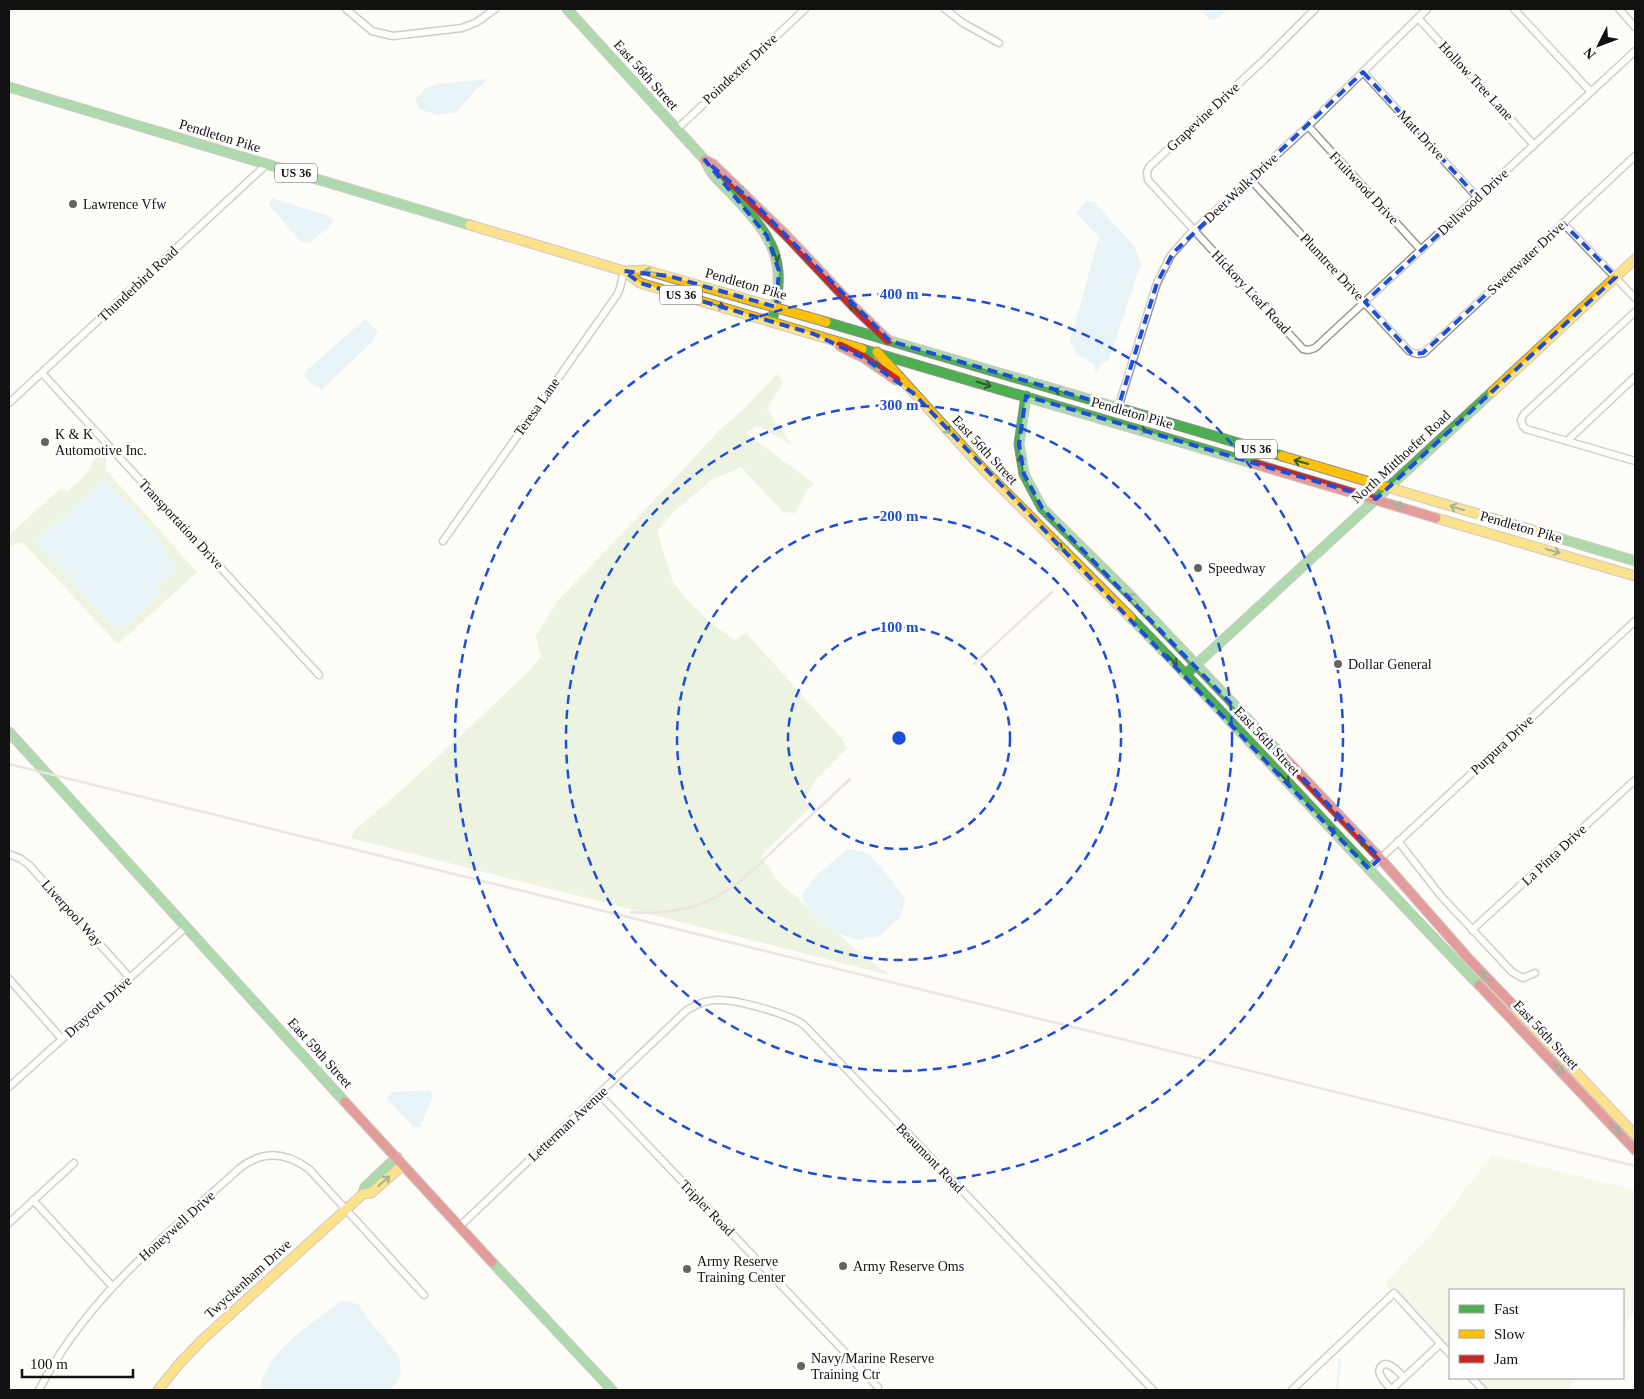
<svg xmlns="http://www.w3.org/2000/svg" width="1644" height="1399" font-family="Georgia,serif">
  <rect width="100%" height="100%" fill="#fdfcf7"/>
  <g fill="#e7f3d7">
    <path d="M1492,1155L1635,1190V1313L1623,1324V1290H1450V1353L1385,1284L1436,1228Z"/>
    <path d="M1474,1378H1575L1568,1390H1486Z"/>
  </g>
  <g fill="#d8eac5">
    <path d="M777,374L783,382L767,409L792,445L757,425L746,433L814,484L806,492L796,513L783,512L741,467L711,480L674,512L657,531L672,580L685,598L712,624L735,640L746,633L842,739L847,748L814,782L805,800L811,807L761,856L777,880L854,948L889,975L351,838L356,829L414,779L527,673L542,655L539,650L536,636L558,600L670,484L720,429L742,411Z"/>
    <path d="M99,452L106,455V470L197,572L118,644L22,542L9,547V535L60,489L68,491C76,484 86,476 91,466C94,461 94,457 99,452Z"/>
  </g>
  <g fill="#cde8f7">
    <path d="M1199,9H1228L1217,19L1210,20Z"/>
    <path d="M489,79L478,87L456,112L438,115L419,109L416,99L426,88L439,84Z"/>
    <path d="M272,198L328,216L333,220L330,226L309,243L301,242L269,205Z"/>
    <path d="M1086,201L1094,202L1134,246L1141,264L1109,360L1101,364L1096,374L1094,364L1076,354L1070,341L1099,237L1076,213Z"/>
    <path d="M365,319L378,332L371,343L322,389L316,387L304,376L306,371Z"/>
    <path d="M104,480L119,495L124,503L131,506L140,519L147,524L163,545L167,555L179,568C174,577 164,578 157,586L159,594L137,615L134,620L131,621L128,626H121L117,630L35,542Z"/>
    <path d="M848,849L868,853L892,881L905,899L901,916L879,936L857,940L834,932L813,915L802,897C811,877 831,863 848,849Z"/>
    <path d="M430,1090L433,1095L420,1127H413L387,1098L392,1092Z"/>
    <path d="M342,1301L351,1302L359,1305L370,1322L398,1355L401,1369L399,1380L389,1390H263L261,1385C268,1350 314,1321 342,1301Z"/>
  </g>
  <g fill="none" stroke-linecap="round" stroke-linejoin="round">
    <path stroke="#cde8f7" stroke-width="2.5" d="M1337,1390L1340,1360"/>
    <g stroke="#979795" stroke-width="9">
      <g id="street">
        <path d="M346,9L372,31L393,36L462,28L477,22L495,9"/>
        <path d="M945,9L963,23L999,43"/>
        <path d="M1315,9L1265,59L1149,167L1147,172L1148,180L1303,349L1308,350L1315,348L1635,51"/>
        <path d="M1514,9L1591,92"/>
        <path d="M1619,9L1635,27"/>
        <path d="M1418,18L1534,145"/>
        <path d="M1363,72L1478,198"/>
        <path d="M1308,126L1421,250"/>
        <path d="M677,129L805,9"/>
        <path d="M1250,179L1409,351C1414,354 1418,355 1424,353L1635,156"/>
        <path d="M1563,223L1635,298"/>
        <path d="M1635,312L1524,414L1521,420L1523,426L1526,429L1635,461"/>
        <path d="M42,373L319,675"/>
        <path d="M9,403L267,164"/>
        <path d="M1118,408L1157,283L1171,255L1188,236L1308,126L1427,9"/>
        <path d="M1567,441L1635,377"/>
        <path d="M443,541L617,295L620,288L624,271"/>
        <path d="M1398,841L1441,896L1512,972L1523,978L1535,973"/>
        <path d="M9,854L21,859L29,865L130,978"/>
        <path d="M1369,869L1635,621"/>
        <path d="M1472,930L1635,780"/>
        <path d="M9,979L62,1039"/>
        <path d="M9,1087L186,927"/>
        <path d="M599,1094L878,1387"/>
        <path d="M33,1200L112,1286"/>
        <path d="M9,1223L74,1163"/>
        <path d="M459,1227L687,1010C697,1004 706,1000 717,1000C736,999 789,1014 804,1025L1153,1390"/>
        <path d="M1472,1378L1483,1390"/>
        <path d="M39,1390C86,1298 165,1236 240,1168C263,1150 286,1152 309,1169L424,1295"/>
        <path d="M1292,1390L1394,1293L1450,1354"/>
        <path d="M1391,1390L1440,1344"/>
        <path d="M1392,1390C1388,1386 1383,1381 1381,1376C1379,1374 1379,1370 1380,1368C1387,1357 1399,1373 1404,1377"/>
      </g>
    </g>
    <g stroke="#8e8d8b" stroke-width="11">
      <g id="fast">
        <path d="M567,9L705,160C710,174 721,183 731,193C773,238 788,258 772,321"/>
        <path d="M9,87L470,225"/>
        <path d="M826,322L1282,456"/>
        <path d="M862,349L1255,464"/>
        <path d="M1026,396L1019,444L1024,474L1042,508L1132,597L1279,752"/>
        <path d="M1539,532L1635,561"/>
        <path d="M1131,618C1249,738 1362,864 1479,985"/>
        <path d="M1186,674L1492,392"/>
        <path d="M9,732L345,1102"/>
        <path d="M363,1194L365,1187L397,1157"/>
        <path d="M492,1262L612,1390"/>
      </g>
    </g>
    <g stroke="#8e8d8b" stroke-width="11">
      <g id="slow">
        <path d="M470,225L624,271L645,270L826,322"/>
        <path d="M624,271L640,283L862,349"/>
        <path d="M877,352L983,469L1131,618"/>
        <path d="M1492,392L1635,259"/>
        <path d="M1282,456L1539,532"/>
        <path d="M1436,518L1635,576"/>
        <path d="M1513,1005L1635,1135"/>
        <path d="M158,1390L179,1364L202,1340L363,1194L371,1193L403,1165"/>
      </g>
    </g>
    <g stroke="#8e8d8b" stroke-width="11">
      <g id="jam">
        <path d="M705,160L713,164L787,236L853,306L888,340"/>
        <path d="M840,346L864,358L896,380"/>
        <path d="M1255,464L1436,518"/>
        <path d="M1279,752L1380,858L1468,958L1513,1005"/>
        <path d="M1479,985L1635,1150"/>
        <path d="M345,1102L492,1262"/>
      </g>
    </g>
    <use href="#street" stroke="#fffffe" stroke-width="6"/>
    <use href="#fast" stroke="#4caf50" stroke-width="9"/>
    <use href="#slow" stroke="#ffc107" stroke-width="9"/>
    <use href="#jam" stroke="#c62828" stroke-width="9"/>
    <g stroke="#d9c6c7" stroke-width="2.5">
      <path d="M974,664L1052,592"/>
      <path d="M9,764L1635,1166"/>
      <path d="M631,912C665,915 701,909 729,889C748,877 764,859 780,844C804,822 827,801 850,779"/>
    </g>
  </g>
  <defs><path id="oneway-shaft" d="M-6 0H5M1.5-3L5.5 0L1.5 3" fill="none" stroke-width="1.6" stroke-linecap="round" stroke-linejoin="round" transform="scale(1.25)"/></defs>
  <g stroke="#2e6030">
    <use href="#oneway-shaft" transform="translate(742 191) rotate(-137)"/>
    <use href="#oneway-shaft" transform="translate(775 255) rotate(70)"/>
    <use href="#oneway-shaft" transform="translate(651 272) rotate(-168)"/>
    <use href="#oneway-shaft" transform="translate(718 306) rotate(16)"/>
    <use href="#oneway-shaft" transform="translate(855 308) rotate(-133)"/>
    <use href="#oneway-shaft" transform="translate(873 364) rotate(33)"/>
    <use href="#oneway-shaft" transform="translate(984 384) rotate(17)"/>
    <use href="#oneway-shaft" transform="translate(1061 391) rotate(-164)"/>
    <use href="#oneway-shaft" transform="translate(945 428) rotate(47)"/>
    <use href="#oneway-shaft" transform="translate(1140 430) rotate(16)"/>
    <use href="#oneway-shaft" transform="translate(1022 462) rotate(-98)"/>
    <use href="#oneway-shaft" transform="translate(1301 462) rotate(-164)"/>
    <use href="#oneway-shaft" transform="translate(1397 505) rotate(17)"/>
    <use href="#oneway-shaft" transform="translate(1457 508) rotate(-163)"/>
    <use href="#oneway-shaft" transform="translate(1057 545) rotate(45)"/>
    <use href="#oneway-shaft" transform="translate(1553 551) rotate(16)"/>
    <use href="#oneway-shaft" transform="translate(1133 599) rotate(-134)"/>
    <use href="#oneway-shaft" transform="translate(1172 660) rotate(46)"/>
    <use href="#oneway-shaft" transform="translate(1284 778) rotate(47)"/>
    <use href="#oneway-shaft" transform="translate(1366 844) rotate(-133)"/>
    <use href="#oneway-shaft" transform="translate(1486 977) rotate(-134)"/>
    <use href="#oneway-shaft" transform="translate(1558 1068) rotate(47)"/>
    <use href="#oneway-shaft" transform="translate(1615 1128) rotate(47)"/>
    <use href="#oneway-shaft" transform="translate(384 1181) rotate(-41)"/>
  </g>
  <path d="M0 0H1644V1399H0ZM1363,72L1478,198L1365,302L1412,354L1423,353L1563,223L1616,277L1376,499L1026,396L1019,444L1024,474L1042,508L1380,858L1369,869L913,393L864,358L814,334L640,283L624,271L669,276L776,307L779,271L767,236L705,160L754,203L890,341L1118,408L1157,283L1173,253Z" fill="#fdfcf7" fill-opacity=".55" fill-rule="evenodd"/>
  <path fill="none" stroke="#1d4ed8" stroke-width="4" stroke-dasharray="10 6" stroke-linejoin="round" d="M1363,72L1478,198L1365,302L1412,354L1423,353L1563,223L1616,277L1376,499L1026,396L1019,444L1024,474L1042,508L1380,858L1369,869L913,393L864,358L814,334L640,283L624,271L669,276L776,307L779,271L767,236L705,160L754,203L890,341L1118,408L1157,283L1173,253Z"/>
  <g fill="none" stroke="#1d4ed8" stroke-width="2.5" stroke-dasharray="9 6">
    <circle cx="899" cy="738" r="111"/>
    <circle cx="899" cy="738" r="222"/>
    <circle cx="899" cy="738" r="333"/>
    <circle cx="899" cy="738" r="444"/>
  </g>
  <g fill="#646362" stroke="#fff" stroke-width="2">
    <circle cx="73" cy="204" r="5"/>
    <circle cx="45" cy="442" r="5"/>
    <circle cx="1198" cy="568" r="5"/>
    <circle cx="1338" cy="664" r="5"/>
    <circle cx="843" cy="1266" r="5"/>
    <circle cx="687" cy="1269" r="5"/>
    <circle cx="801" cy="1366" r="5"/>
  </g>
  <g text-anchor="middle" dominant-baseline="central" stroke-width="5" stroke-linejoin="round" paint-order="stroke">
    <g fill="#fff" stroke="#585858" stroke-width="1">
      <rect x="275" y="163.5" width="42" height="19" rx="4"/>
      <rect x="660" y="285.5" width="42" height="19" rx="4"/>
      <rect x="1235" y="439.5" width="42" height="19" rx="4"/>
    </g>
    <g font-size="12" font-weight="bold" fill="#111">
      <text x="296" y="173">US 36</text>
      <text x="681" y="295">US 36</text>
      <text x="1256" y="449">US 36</text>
    </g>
    <g font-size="14" fill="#111" stroke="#fff">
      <text transform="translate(740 69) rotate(-43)">Poindexter Drive</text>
      <text transform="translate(646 75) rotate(48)">East 56th Street</text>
      <text transform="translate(1476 81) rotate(47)">Hollow Tree Lane</text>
      <text transform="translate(1203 117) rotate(-43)">Grapevine Drive</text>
      <text transform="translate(1421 135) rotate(47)">Matt Drive</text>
      <text transform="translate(220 136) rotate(17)">Pendleton Pike</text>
      <text transform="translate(1241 188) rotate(-43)">Deer Walk Drive</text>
      <text transform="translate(1364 188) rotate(47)">Fruitwood Drive</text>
      <text transform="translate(1473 202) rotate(-43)">Dellwood Drive</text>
      <text transform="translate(1526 258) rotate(-43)">Sweetwater Drive</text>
      <text transform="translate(1332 267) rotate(47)">Plumtree Drive</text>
      <text transform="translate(138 284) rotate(-43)">Thunderbird Road</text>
      <text transform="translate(746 284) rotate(16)">Pendleton Pike</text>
      <text transform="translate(1251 292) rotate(47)">Hickory Leaf Road</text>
      <text transform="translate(537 407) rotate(-55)">Teresa Lane</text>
      <text transform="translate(1132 413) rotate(16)">Pendleton Pike</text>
      <text transform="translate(985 450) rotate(47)">East 56th Street</text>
      <text transform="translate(1401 457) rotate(-43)">North Mitthoefer Road</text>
      <text transform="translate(181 524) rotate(47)">Transportation Drive</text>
      <text transform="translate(1521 527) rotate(16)">Pendleton Pike</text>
      <text transform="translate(1267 741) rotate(47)">East 56th Street</text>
      <text transform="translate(1502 745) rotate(-43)">Purpura Drive</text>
      <text transform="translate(1554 855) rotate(-43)">La Pinta Drive</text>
      <text transform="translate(72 913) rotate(48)">Liverpool Way</text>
      <text transform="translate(98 1007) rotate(-42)">Draycott Drive</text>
      <text transform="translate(1546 1035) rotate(47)">East 56th Street</text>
      <text transform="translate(320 1053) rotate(48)">East 59th Street</text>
      <text transform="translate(568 1124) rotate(-43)">Letterman Avenue</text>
      <text transform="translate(930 1158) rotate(46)">Beaumont Road</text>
      <text transform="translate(707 1208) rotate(46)">Tripler Road</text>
      <text transform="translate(177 1226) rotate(-42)">Honeywell Drive</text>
      <text transform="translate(248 1279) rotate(-42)">Twyckenham Drive</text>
    </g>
    <g font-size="14" fill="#111" stroke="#fff" text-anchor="start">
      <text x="83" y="204">Lawrence Vfw</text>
      <text x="55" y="434">K &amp; K<tspan x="55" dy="16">Automotive Inc.</tspan></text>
      <text x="1208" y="568">Speedway</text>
      <text x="1348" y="664">Dollar General</text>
      <text x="697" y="1261">Army Reserve<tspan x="697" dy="16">Training Center</tspan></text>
      <text x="853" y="1266">Army Reserve Oms</text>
      <text x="811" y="1358">Navy/Marine Reserve<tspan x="811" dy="16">Training Ctr</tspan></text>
    </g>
  </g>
  <circle cx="899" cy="738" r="8" fill="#1d4ed8" stroke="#fff" stroke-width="2.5"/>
  <g font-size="15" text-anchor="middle" font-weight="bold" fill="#1d4ed8" stroke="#fff" stroke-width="5" stroke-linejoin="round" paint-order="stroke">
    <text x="899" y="299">400 m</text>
    <text x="899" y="410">300 m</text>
    <text x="899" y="521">200 m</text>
    <text x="899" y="632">100 m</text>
  </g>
  <rect width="1644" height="1399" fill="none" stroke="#111111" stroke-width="20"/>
  <rect x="1449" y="1289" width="175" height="90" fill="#ffffff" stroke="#a0a0a0"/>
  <rect x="1459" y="1305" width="25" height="8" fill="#4caf50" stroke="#a0a0a0"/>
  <text x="1494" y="1314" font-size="15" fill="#111111">Fast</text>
  <rect x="1459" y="1330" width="25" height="8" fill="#ffc107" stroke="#a0a0a0"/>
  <text x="1494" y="1339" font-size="15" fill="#111111">Slow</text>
  <rect x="1459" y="1355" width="25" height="8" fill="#c62828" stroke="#a0a0a0"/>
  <text x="1494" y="1364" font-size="15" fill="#111111">Jam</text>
  <g transform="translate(1599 45) rotate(228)" stroke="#ffffff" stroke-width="4" paint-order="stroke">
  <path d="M0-4L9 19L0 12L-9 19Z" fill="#111111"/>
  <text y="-8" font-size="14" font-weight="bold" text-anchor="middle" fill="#111111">N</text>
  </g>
  <path d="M22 1369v8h111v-8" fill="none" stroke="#111111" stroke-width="2.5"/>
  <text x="30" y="1369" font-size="15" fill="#111111" stroke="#ffffff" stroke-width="4" paint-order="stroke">100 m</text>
</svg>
